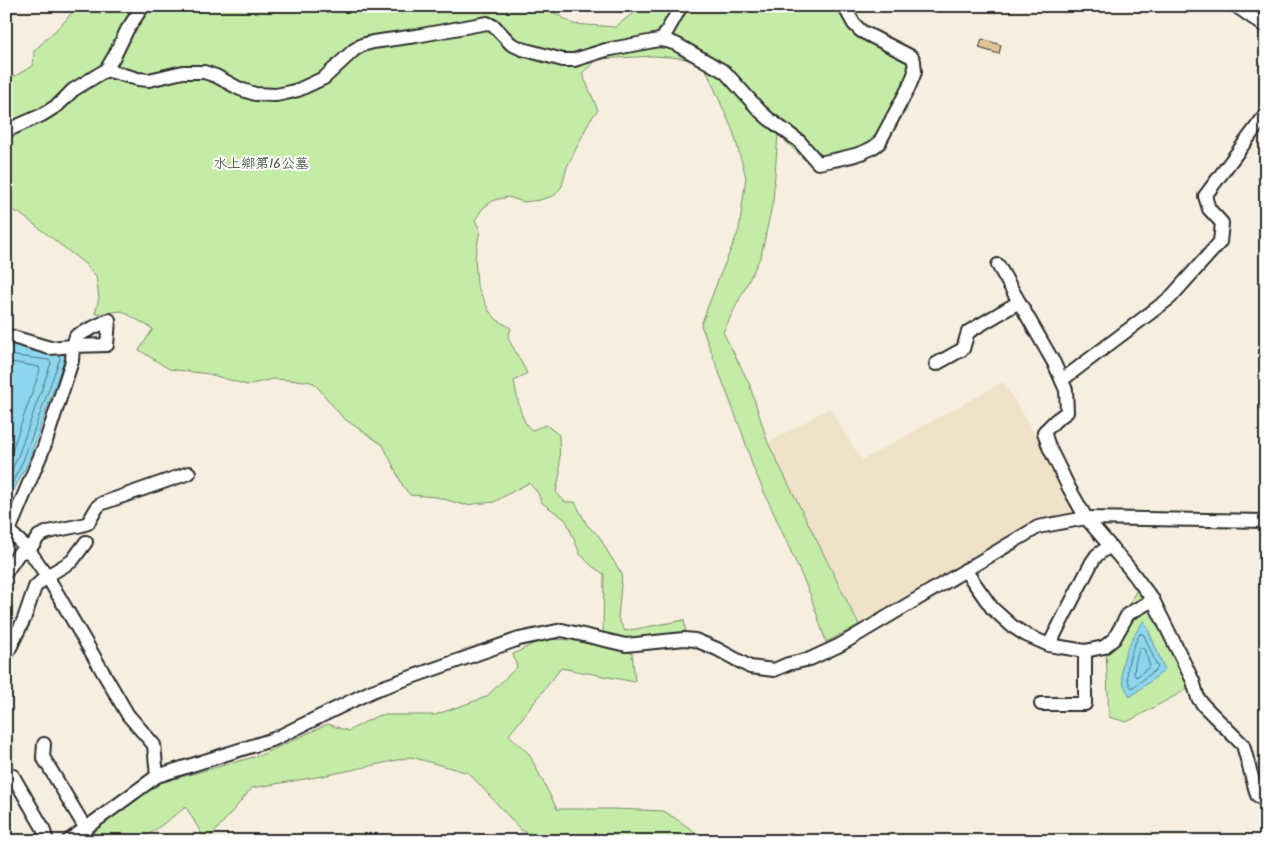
<svg xmlns="http://www.w3.org/2000/svg" width="1272" height="847" font-family="Kalam,'LXGW WenKai TC',sans-serif">
  <rect width="100%" height="100%" fill="#f6eedf"/>
  <filter id="ink" filterUnits="userSpaceOnUse"><feTurbulence type="fractalNoise" baseFrequency=".02" numOctaves="2"/><feDisplacementMap in="SourceGraphic" scale="10" xChannelSelector="R" yChannelSelector="G"/><feConvolveMatrix kernelMatrix="1 2 1 2 8 2 1 2 1" color-interpolation-filters="sRGB"/></filter>
  <g filter="url(#ink)">
    <path fill="#f0e2c9" d="M1003,382L1083,511L1046,518L859,625L768,443L829,408L862,460Z"/>
    <g fill="#c4eca7" stroke="#788c69">
      <path d="M77,6H543L573,24L615,27L643,6H843L860,29L920,61L906,111L871,152L867,160L812,167L778,134L773,201L761,256L723,332L749,383L768,443L859,625L826,642L810,594L753,467L743,435L701,325L718,280L739,230L746,177L733,131L704,65L682,58L654,56L598,59L582,73L598,110L590,120L567,167L562,186L555,195L540,200L524,202L508,197L494,200L483,208L475,220L480,230L475,258L477,285L489,311L497,320L511,328L508,338L527,373L514,381C517,394 520,423 532,430L546,425L559,435L560,473L556,492L565,502H575L587,525L599,536L609,554L622,574L618,618L625,631L684,620L686,634L631,641L603,637L604,574L593,567L580,554L566,520L541,502L538,493L529,483L510,493L494,502L464,505L437,497L410,495L403,486L383,445L343,418L314,383L306,381L273,379L247,385L209,374L169,369L139,350L153,329L122,311L95,314L99,298L96,276L85,264L52,238L19,213L6,208V75L15,76L33,66L34,51L66,20Z"/>
      <path d="M1140,583L1193,686L1127,722L1109,717L1106,650Z"/>
      <path d="M543,639L571,640L632,653L635,682L561,668L509,735L529,754L557,809H615L664,811L709,841H546L521,830L469,773L411,757L328,775L252,788L207,841H206L186,807L140,841H74L159,783L261,755L328,724L348,731L379,715H435L486,697L517,667L513,654Z"/>
    </g>
    <g fill="#8cd7ed" stroke="#65929f">
      <path d="M6,342C25,347 43,349 62,349L66,354L28,463L6,505Z"/>
      <path d="M1144,620L1165,670L1130,697C1128,692 1124,687 1123,682C1118,659 1132,638 1144,620Z"/>
    </g>
    <g fill="none" stroke-linecap="round" stroke-linejoin="round">
      <g stroke="#527079" stroke-width="1">
        <path d="M6,354L16,356L49,360L51,363L17,459L6,481"/>
        <path d="M6,361L39,367L40,370L10,456L6,464"/>
        <path d="M6,495L23,461L60,358L59,355"/>
        <path d="M1140,634H1143L1144,635L1158,668L1132,688C1121,675 1132,647 1140,634Z"/>
        <path d="M1142,648L1144,649L1150,666L1138,676L1136,677L1134,674L1135,664L1139,649Z"/>
      </g>
    </g>
    <path fill="#e1c595" stroke="#2b2b2b" d="M982,39L1001,45L999,54L979,48Z"/>
    <g fill="none" stroke-linecap="round" stroke-linejoin="round">
      <g stroke="#2b2b2b" stroke-width="16">
        <g id="minor">
          <path d="M1236,6L1266,27"/>
          <path d="M662,40L681,6"/>
          <path d="M106,70L138,79L149,80L183,72H204L216,76L240,89L255,94L276,95L286,93L298,90L324,78L354,50L362,45L373,42L416,36L487,23L495,27L511,44L522,49L563,60H574L606,50L659,40L667,41L676,44L725,72L760,111L769,119L799,141L818,163C837,159 864,156 879,143L909,87L915,72L914,61L912,57L861,31L854,24L844,6"/>
          <path d="M6,131L42,115L58,105L73,90L106,70L115,55L127,30L143,6"/>
          <path d="M998,265L1054,363L1066,390L1067,412L1056,420L1044,432L1049,447L1069,488L1086,518L1129,568L1153,600L1193,681L1198,698L1204,706L1243,745L1257,795L1266,802"/>
          <path d="M6,335L50,348L73,346L107,345L109,320L76,336L73,346L72,361L44,447L9,531L29,550L47,576L72,561L86,542"/>
          <path d="M936,364L963,349L968,332L1019,302"/>
          <path d="M1062,380L1170,298L1220,242L1222,223L1209,209L1205,196L1266,114"/>
          <path d="M965,570L992,608L1012,626L1026,635L1049,645L1085,651L1104,647L1114,639L1128,614L1153,600"/>
          <path d="M6,572L19,553L29,550L39,536L48,532L82,525L88,523L98,506L103,503L189,473"/>
          <path d="M1049,645L1092,562L1097,555L1110,546"/>
          <path d="M6,656L24,619L35,587L47,576L128,715L154,745L157,776"/>
          <path d="M1041,704H1085V651"/>
          <path d="M44,744L43,757L86,829"/>
          <path d="M6,773L13,776L43,828L47,841"/>
          <path d="M68,841L157,776L274,739L372,691L519,639L562,630L626,645L684,639L695,640L717,649L750,667L774,670L788,664L810,659L840,645L1038,527L1086,518L1266,521"/>
        </g>
      </g>
      <use href="#minor" stroke="#fff" stroke-width="12"/>
    </g>
  </g>
  <g text-anchor="middle" dominant-baseline="central" stroke-width="4" stroke-linejoin="round" paint-order="stroke">
    <g font-size="14" fill="#515b4a" stroke="#fff">
      <text x="261" y="164">水上鄉第16公墓</text>
    </g>
  </g>
  <rect width="1272" height="847" fill="none" stroke="#fff" stroke-width="25"/>
  <rect x="12" y="12" width="1247" height="822" fill="none" stroke="#2b2b2b" stroke-width="2" filter="url(#ink)"/>
</svg>
